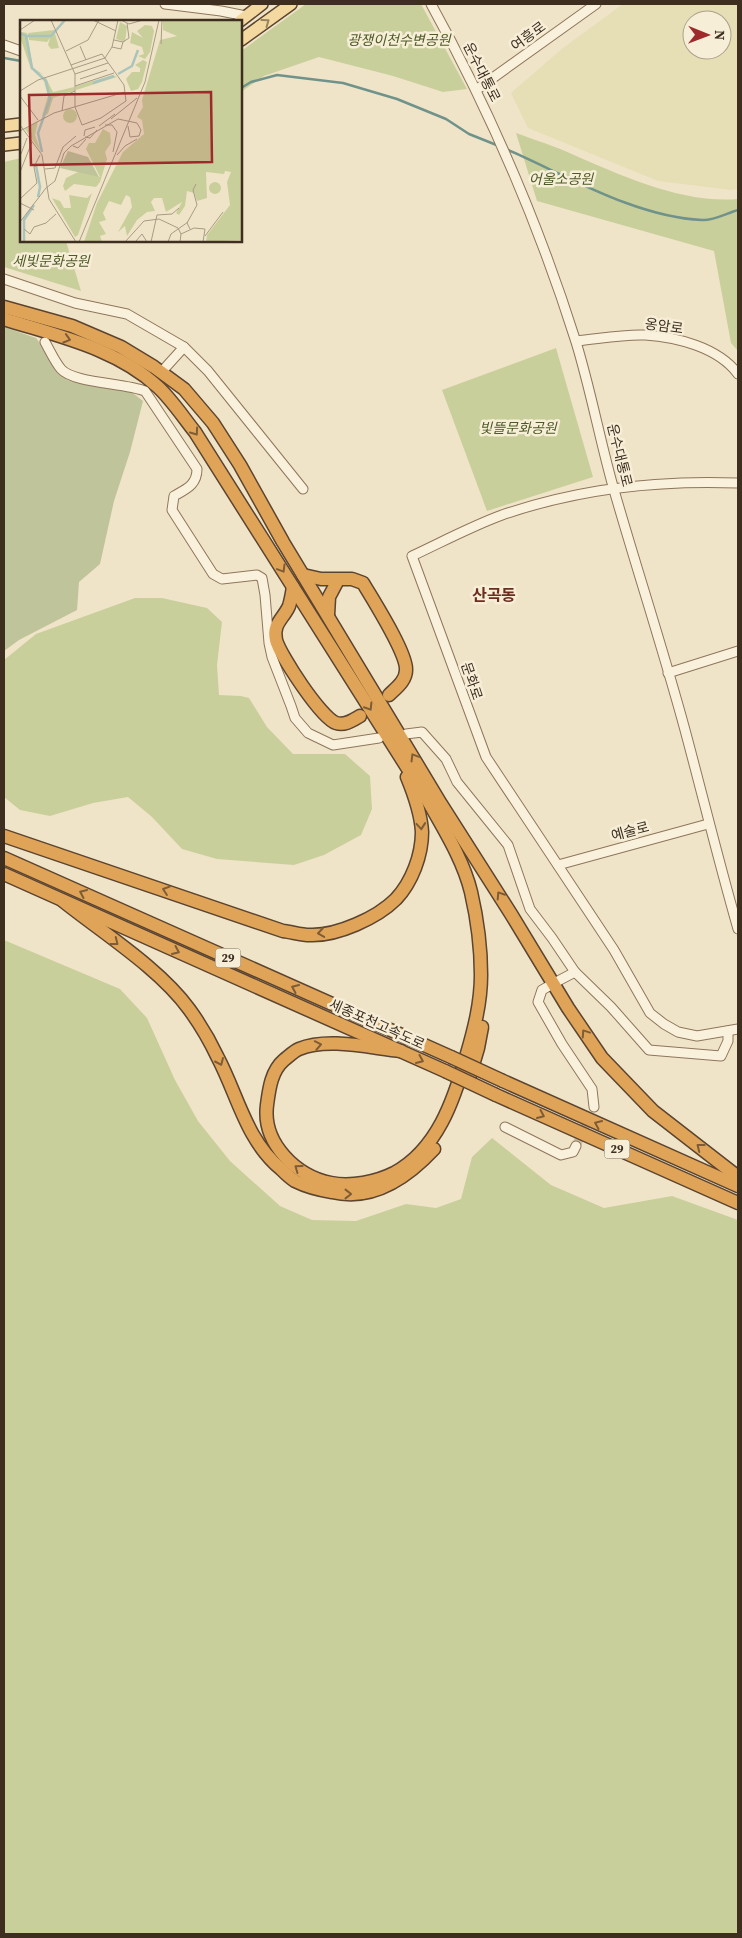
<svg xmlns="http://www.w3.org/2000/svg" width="742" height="1938" font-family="'Source Serif 4','Noto Sans KR',serif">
  <rect width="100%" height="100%" fill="#f0e4c8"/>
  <path fill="#e6deb5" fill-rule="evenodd" d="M623,4H738V189L731,190L658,181L528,128L511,93L563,48ZM692,20H722V50H692Z"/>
  <g fill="#c9cf9b">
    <path d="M306,4H421L467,89L443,92L393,76L319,57L264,76L241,92V51Z"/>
    <path d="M516,133C535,140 555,146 574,155C622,176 684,204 738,199V351L731,343L714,251L537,201Z"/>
    <path d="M21,158V241H66L81,291L4,267V162Z"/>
    <path d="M556,348L593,477L487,511L442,390Z"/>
    <path d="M135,598H162L207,608L222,622L217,665L219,695L241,696L249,698L267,727L293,754H345L370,776L372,809L361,835L324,855L294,865L217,859L182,849L152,817L128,797L93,803L50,816L20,810L4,797V660L36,634Z"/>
    <path d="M4,940L120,989L147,1018L175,1080L198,1121L230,1161L280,1206L312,1220L356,1221L406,1204L436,1208L461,1199L472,1157L492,1138L551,1185L604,1208L672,1196L738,1220V1934H4Z"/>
  </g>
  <path fill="#bfc49a" d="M4,327L36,338L67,380L129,390L143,401L130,452L114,501L100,564L79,582L77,610L19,640L4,651Z"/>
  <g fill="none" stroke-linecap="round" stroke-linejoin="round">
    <g stroke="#6f938a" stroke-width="2.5">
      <path d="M4,58L21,61"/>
      <path d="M241,88L251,82L277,75L343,83L397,99L446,119L469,134L499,146"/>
      <path d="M506,149C566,175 635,217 702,220C713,221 727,213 738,210"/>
    </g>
    <path stroke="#ccc0a6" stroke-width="9" stroke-dasharray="9 4.5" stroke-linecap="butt" d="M576,1146L594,1107"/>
    <g stroke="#8d765c" stroke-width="11">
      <g id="minor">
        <path d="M165,4L221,11L246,16"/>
        <path d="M431,4C490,111 539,225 576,342C591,391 600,441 614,490C637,570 663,649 685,730C703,797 719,863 738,929"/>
        <path d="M4,45L21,51"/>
        <path d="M476,90L596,4"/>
        <path d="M4,279L75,303L127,314L184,347L208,371L303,489"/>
        <path d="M576,341C598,339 622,334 645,335C676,337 718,347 738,374"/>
        <path d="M45,342C50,351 55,362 61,369C73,383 124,383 145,391L197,469C197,485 186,489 174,496L172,510L213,574L222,579L257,575L262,578L265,595L269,643L272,657L291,706L295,718L308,733L333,745L379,738"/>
        <path d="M165,368L184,347"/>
        <path d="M738,483C659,480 577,489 502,515C472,526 442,542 412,556L486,757L614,950L650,1013L664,1024L678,1032L697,1036L738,1029"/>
        <path d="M668,673L738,651"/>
        <path d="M406,734L422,732L446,759L457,782L508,845L530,909L552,938L575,972"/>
        <path d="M558,865L708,824"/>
        <path d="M558,981L575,972L611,1007L649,1050L721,1056L728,1041V1031"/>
        <path d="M549,986L542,990L538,1002L562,1044L592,1089L594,1107"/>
        <path d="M505,1127L561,1155L573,1152L576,1146"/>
      </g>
    </g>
    <g stroke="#5b4430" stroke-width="14">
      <g id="major">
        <path d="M240,21L262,4"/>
        <path d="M241,40L291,4"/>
        <path d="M4,126L21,124"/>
        <path d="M4,145L21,143"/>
      </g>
    </g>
    <g stroke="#5b4430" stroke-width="15">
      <g id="highway">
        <path d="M4,307L72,326L121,347L154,367L184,389L213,423L240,465L283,542L441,804L511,914L568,1008L602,1058L653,1111L738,1177"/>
        <path d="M4,319C57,336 116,348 158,387C172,400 183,417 195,432L427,799C443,828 463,859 471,892C477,918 481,947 481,975C481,1003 474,1030 466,1057C454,1100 437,1150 394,1173C376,1182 351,1187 331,1183C296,1176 262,1143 267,1105C269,1090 271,1071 284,1060C288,1057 294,1051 299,1049C328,1037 370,1048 401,1051"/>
        <path d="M303,575L321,579H352L363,583C373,600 407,653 406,670C406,681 396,688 389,695"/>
        <path d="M293,587C292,593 291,600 289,606C284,618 272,624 276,640C280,655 321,718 336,723C345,726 353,720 360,716"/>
        <path d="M328,615L329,597L338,580"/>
        <path d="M4,836L283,931C292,932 301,935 310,935C337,936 377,918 396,899C412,882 422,855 422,832C421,813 414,794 407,777"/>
        <path d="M4,858L451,1057"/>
        <path d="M4,874L445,1071"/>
        <path d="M63,901C103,933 159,968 189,1009C200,1024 210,1041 218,1058C238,1096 246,1140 281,1169C285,1173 290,1178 295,1181C307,1187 319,1190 332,1192C373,1202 407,1178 434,1149"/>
        <path d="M470,1075L478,1048L482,1027"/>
        <path d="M503,1081L738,1186"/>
        <path d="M496,1095L738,1203"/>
      </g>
    </g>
    <use href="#minor" stroke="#faf1dc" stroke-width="9"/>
    <use href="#major" stroke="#f3d9a0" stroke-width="11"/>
    <use href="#highway" stroke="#e0a458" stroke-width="12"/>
    <g stroke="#5b4430" stroke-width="15" stroke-linecap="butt">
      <g id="highway-bridge">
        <path d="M451,1057L503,1081"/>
        <path d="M445,1071L496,1095"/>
      </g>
    </g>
    <use href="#highway-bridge" stroke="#e0a458" stroke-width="12"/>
  </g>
  <defs><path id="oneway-chevron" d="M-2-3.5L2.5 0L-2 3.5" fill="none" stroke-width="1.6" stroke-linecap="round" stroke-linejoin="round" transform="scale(1.25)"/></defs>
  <use stroke="#988460" href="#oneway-chevron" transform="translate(266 22) rotate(-36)"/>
  <g stroke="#7e5d36">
    <use href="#oneway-chevron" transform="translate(67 339) rotate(17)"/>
    <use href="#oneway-chevron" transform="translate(195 432) rotate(54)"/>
    <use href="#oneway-chevron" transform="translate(282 569) rotate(59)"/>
    <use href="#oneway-chevron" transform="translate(369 707) rotate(58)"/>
    <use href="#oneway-chevron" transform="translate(414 757) rotate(-121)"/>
    <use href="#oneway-chevron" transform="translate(421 826) rotate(85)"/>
    <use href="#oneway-chevron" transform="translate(166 890) rotate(-161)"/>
    <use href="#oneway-chevron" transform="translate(83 893) rotate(-156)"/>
    <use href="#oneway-chevron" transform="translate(500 895) rotate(-123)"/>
    <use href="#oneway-chevron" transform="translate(321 933) rotate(171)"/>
    <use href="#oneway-chevron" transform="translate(115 942) rotate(38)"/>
    <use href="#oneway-chevron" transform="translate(176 951) rotate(24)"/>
    <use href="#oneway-chevron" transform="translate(295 988) rotate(-156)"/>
    <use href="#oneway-chevron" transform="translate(585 1033) rotate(-124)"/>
    <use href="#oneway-chevron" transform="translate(318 1045) rotate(-11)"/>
    <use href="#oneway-chevron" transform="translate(420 1060) rotate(24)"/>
    <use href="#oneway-chevron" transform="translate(220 1062) rotate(66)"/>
    <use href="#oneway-chevron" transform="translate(541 1115) rotate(24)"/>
    <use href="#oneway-chevron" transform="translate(598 1124) rotate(-156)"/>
    <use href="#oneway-chevron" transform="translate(700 1147) rotate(-142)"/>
    <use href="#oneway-chevron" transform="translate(298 1168) rotate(-144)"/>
    <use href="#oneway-chevron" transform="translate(348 1194)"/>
  </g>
  <g text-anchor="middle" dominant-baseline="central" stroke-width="5" stroke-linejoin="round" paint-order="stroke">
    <g fill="#f7eed8" stroke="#756857" stroke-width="1">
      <rect x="215.5" y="948.5" width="25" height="19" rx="4"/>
      <rect x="604.5" y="1139.5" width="25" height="19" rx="4"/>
    </g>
    <g font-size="12" font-weight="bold" fill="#3d2e20">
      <text x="228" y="958">29</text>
      <text x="617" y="1149">29</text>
    </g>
    <g font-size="14" fill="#3d2e20" stroke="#f7eed8">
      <text transform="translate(528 36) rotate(-36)">여흥로</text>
      <text transform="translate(482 72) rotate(63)">운수대통로</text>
      <text transform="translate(664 326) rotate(8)">옹암로</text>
      <text transform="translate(620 455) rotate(76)">운수대통로</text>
      <text transform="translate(472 681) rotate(71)">문화로</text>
      <text transform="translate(630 831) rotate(-15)">예술로</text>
      <text transform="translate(377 1024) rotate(24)">세종포천고속도로</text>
    </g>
    <g font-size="14" font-style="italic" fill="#4d5a26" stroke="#f7eed8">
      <text x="399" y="40">광쟁이천수변공원</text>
      <text x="561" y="179">어울소공원</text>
      <text x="51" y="261">세빛문화공원</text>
      <text x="518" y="428">빛뜰문화공원</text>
    </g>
    <g font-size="16" font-weight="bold" fill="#6b2e1e" stroke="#f7eed8">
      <text x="494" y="595">산곡동</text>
    </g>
  </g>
  <g transform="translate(20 20)">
    <rect width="222" height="222" fill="#f0e4c8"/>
    <path d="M143,0H222V220L186,222L187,215L210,185L207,162L211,152L205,151L204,154L186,152L187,178L177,181L174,173L167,171L165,186L159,195L156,193L162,182L146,192L142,178H134L131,182L135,191L127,192L117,200L107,216L105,206L98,212L112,187L110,177L106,175L101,185L89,181L83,193L86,200L79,202L86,214L80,216L82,222H64L77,183L103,132L124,114L122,100L117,97L123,87L122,80L140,20L157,16L143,10ZM100,2L107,6L105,22L96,19ZM125,5L132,6L134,11L130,32L125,39L118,36L124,34L122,27L110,23L112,12L123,18L117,11ZM34,10L39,28L31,29L28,25L30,18L27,22L9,20L8,13ZM2,12L7,13L13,48L24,55L11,49L0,17ZM123,40L127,42L122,62L118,69L111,71L106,59L112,52H120V48L115,45ZM93,55L97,57L56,70V66ZM23,58H26L33,72L54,67V71L33,78L28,94L22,96L28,76ZM43 96a7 7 0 1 1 14 0a7 7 0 1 1-14 0ZM18,101L15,115L21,132L5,109ZM83,109L90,113L91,123L85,132L87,139L80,162L76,167L54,164L45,171L43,166L46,158L56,153L61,151L80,157L66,129L69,123H75ZM189 168a6 6 0 1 1 12 0a6 6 0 1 1-12 0ZM72,173L58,215L55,217L32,178L40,181L44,188H51L49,175L67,178Z" fill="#c9cf9b"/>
    <path d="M48,131L68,137L79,157L40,148Z" fill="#bfc49a"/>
    <path fill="none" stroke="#a9c4bc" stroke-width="2.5" d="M0,13L6,16H31L45,0M6,16L12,48L26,61L30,79L18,113L22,132M98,54L112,46L118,30M73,63L94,56M16,145L20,167L18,177M4,222V200L14,185"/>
    <path fill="none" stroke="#a89b85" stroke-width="1" d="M31,0L55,54V87L62,105L81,98L106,81L104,65L82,34L51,45M73,0L96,11M101,0L109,4L123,0M0,10L15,0M103,22L109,18L107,3M141,24L142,0M60,26L66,40M92,27L101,29L103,22L94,20M46,31L68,20L79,0M55,54L88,43M60,59L87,50M55,66L94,53M0,71L18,60L85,38L92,27L98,0M0,76L18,100M42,91L44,76L55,71M91,99L117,78M0,105L22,135L29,179L56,222M85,105H92L97,112L93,132M79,106L95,94M0,111L34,93L105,72M64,116L65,110L75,107M65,117L70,118L77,110M53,126L58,128L66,119M1,134L7,118M97,135L105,126L117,119M25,149L35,148L43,127L56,116M0,152L12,122M26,168L35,161L44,133L51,126L98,99L117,103L121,110L119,116L110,117L108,106M0,179L17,163L14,147L20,135M0,183L14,190M0,202L26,168M4,209L10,214L14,207L26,203L36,194M170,209L167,203L177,185L173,170L176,164M161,214L174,208L185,209L183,222M185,216L203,192M116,221L122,214L127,222M59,222L125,62L139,0M105,222L124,201L139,199L158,208L161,214L160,222M131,222L137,195L152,194L159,188M148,222L151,214L168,202"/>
    <path fill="#9e2a2b" fill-opacity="0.15" stroke="#9e2a2b" stroke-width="2.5" d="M191,72L192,142L11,145L9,75Z"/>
    <rect width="222" height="222" fill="none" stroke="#3d2e20" stroke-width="2.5"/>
  </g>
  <rect width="742" height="1938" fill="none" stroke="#3d2e20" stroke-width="10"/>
  <g transform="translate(707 35) rotate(91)"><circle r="24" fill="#f7eed8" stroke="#ada18e"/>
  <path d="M0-4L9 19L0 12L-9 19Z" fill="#9e2a2b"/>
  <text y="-8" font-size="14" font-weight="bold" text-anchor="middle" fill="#3d2e20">N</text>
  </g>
</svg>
